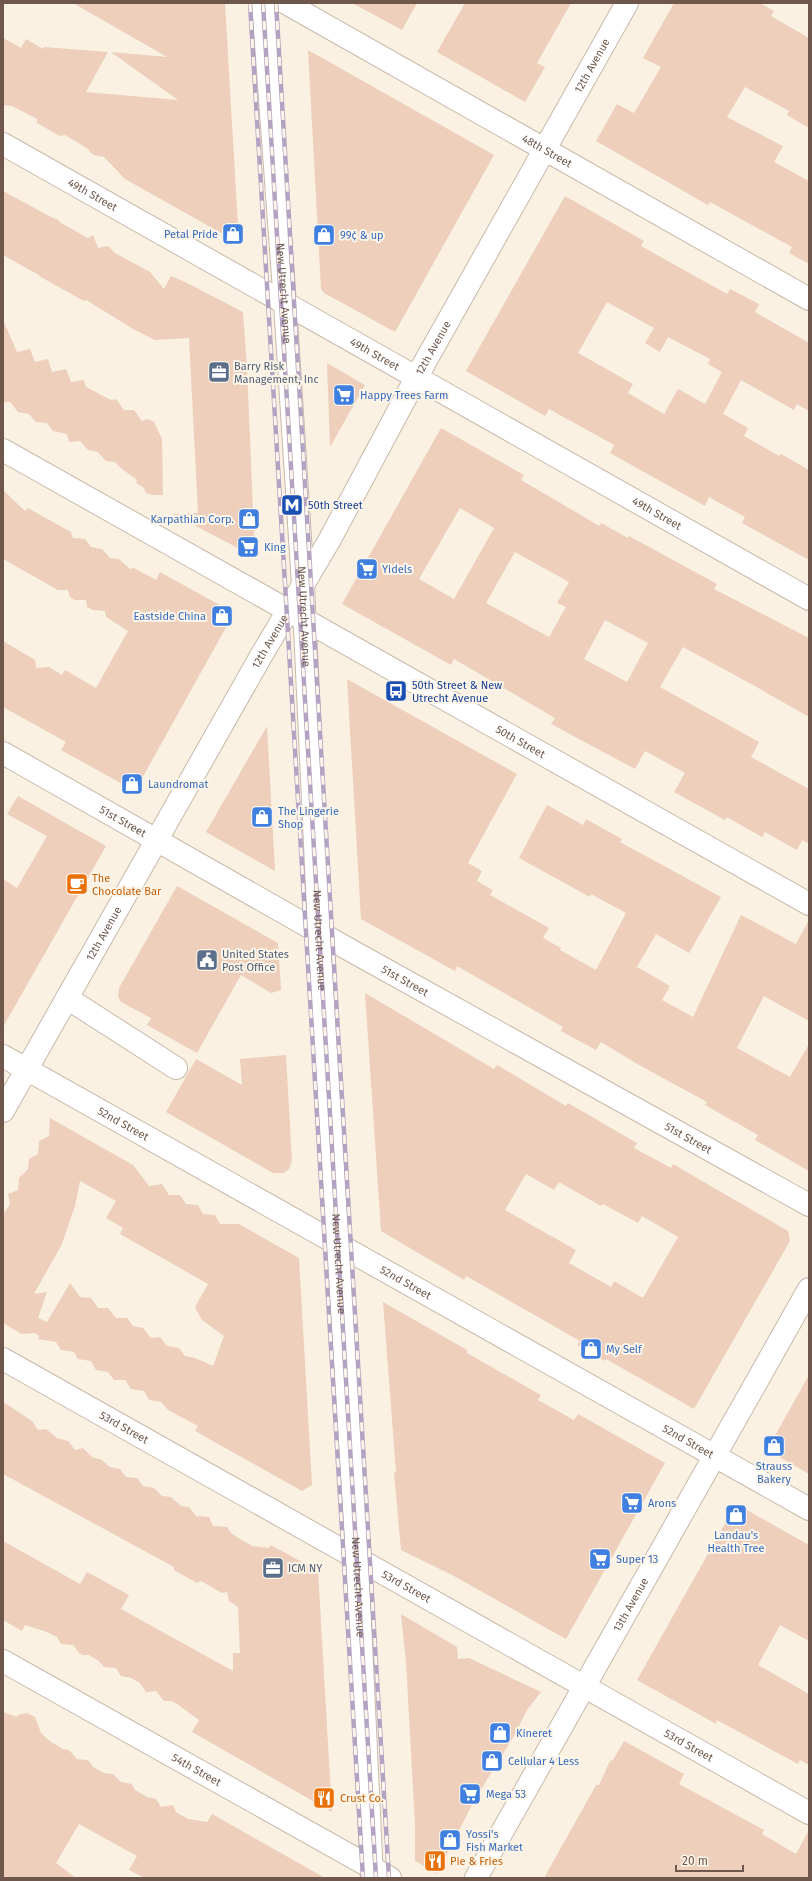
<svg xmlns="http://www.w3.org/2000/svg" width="812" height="1881" font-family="'Fira Sans',sans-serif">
  <rect width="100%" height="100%" fill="#faf1e2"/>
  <g fill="#edcfbc" fill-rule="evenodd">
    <path d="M73,3H225L239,243L125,179L104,157L93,155L88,149L82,145L65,135L60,136L37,123V119L12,106L3,105V38L21,48L26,39L43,49L44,47L108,52L86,92L178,100L111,52L167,57Z"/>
    <path d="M352,3H417L402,30Z"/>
    <path d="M465,3H571L537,63L545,67L525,102L437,52Z"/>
    <path d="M674,3H760L774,11L771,16L809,38V128L787,115L789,111L745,87L727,117L783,146L774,162L809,181V264L789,253L792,247L710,202L708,205L596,141L617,104L634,113L661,67L643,58Z"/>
    <path d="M308,50L494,155L395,332L324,293L321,289Z"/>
    <path d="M3,191L51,217L57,219L61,223L88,238L93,235L98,248L108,246L115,253L150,272L164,289L171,276L187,283L243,312L247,368L255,557L173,514L198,513L189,338L155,340L135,330L86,300L84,301L39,276V275L3,255Z"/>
    <path d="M565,196L644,241L641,246L727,294L730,289L759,304L755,312L809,343V411L797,404L794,410L741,380L723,414L748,428L744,436L779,456L781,454L809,470V560L742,523L745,517L709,497L705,506L610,453L614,445L549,409L545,416L466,371ZM607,302L654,328L645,343L660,352L668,337L710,359L708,364L722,372L705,404L678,389L664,414L628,393L633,384L578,353Z"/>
    <path d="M3,320L17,352L30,349L35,362L48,359L52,372L66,369L71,382L84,380L86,387L111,400L116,399L124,410H134L142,421L148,419L154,422L162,439L163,495H153L146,493L144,488L136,483L137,480L122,469L115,462L106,461L98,452L88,450L80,441L69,442L67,434L53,431L47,423L36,422L29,414L18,412L10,402H3Z"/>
    <path d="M327,363L365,385L330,447Z"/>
    <path d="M441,428L524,475L521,480L574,511L599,526L601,523L628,538L629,536L717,584L714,589L809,638V717L753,685L683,647L660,687L759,742L751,757L809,789V844L802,840L797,850L765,832L762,837L727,817L725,820L674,792L685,773L667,763L645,751L635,769L551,724L555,718L454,659L451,665L342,604ZM460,508L494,528L454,599L419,579ZM515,552L569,582L557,603L566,607L549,637L486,603ZM605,620L648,643L627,682L584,659Z"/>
    <path d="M3,490L25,511L28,508L71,532L73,538L85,539L91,547L102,549L110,558L119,559L130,569L134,568L156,580L160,572L234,613L135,791L61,750L66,742L3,707V641L35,660L36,668L49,667L62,675L65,670L96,688L128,631L106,617L105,611L93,610L87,607L86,600H75L70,597L68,590H58L3,559Z"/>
    <path d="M347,679L517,774L468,863L482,871L477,881L493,890L490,895L549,928L543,938L561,948L560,950L596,970L626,913L591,894L590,897L519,858L547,805L583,825L586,819L622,839L620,842L721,897L689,953L656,934L637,967L670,986L662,1000L693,1017L741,915L796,944L809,920V1021L764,996L737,1048L790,1077L809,1044V1171L755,1140L758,1135L705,1105L707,1102L639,1065L601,1042L596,1050L561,1031L563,1027L457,966L455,971L361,919Z"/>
    <path d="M267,726L275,871L206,832Z"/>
    <path d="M18,796L106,846L3,1027V879L17,888L47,836L7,814Z"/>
    <path d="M177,886L278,943L281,990L271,993L241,975L197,1053L147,1025L151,1018L121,1002L118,996L119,988Z"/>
    <path d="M365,993L494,1069L497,1065L566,1106L568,1103L637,1143L634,1148L671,1168L673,1164L788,1231L790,1241L694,1409L606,1359L605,1361L577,1345L580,1341L538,1317L466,1276L464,1280L381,1231ZM526,1174L554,1190L559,1182L601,1206L603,1204L638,1223L642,1216L678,1237L643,1298L614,1281L611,1287L569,1263L576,1250L505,1210Z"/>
    <path d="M286,1055L292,1161L289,1169L284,1173H273L166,1112L196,1059L242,1085L240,1059Z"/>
    <path d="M50,1118L133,1165L149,1186L162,1184L169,1195H180L186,1204L198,1205L203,1214L215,1215L220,1224H239L299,1258L312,1485L302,1491L195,1431L198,1426L168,1410L161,1402L149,1400L144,1391L131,1389L125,1380H114L108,1372L96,1370L91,1361L78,1359L74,1352L61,1350L56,1342L38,1339L39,1336L35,1333L22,1334L3,1323V1215L10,1204L8,1194L18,1190L19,1178L28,1169L29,1159L38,1154L39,1141L49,1136ZM80,1181L116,1201L106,1218L123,1228L120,1234L208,1284L195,1307L202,1320L224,1336L213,1366L195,1358L185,1356L179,1348L167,1346L160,1337L151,1338L143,1328L133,1326L127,1318H116L108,1308H98L91,1298L80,1297L70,1283L47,1322L38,1318L47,1292L34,1294L62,1244L75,1206Z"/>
    <path d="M383,1302L467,1350V1353L541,1395L538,1400L574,1420L578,1414L665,1463L566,1639L454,1576L401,1550L394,1473L396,1472Z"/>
    <path d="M809,1375V1474L767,1450Z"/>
    <path d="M3,1402L32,1421L38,1430L46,1429L57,1438L68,1441L75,1450L83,1448L92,1457L102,1460L110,1467L120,1469L126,1477L137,1478L143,1486L154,1488L162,1496L171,1497L181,1506L189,1507L196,1516L209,1517L213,1526L227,1527L232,1534L252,1546L269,1548L271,1545L318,1571L332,1812L192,1732L199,1720L177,1704L171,1701H164L156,1691L146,1692L140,1683L131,1678L121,1676L116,1668L104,1667L99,1661L89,1655H83L79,1653L73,1645L61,1644L57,1637L47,1632L25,1625L22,1631L3,1620V1541L80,1584L87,1572L129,1595L121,1609L233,1671V1653H240L238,1607L229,1601L227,1592L222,1593L201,1581L197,1583L174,1570V1567L3,1474Z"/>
    <path d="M736,1504L809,1545V1641L780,1625L758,1665L809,1694V1765L800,1760L798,1764L717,1720L716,1724L637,1680Z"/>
    <path d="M401,1614L457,1647L458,1659L469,1658L541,1692L527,1710L514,1736L474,1801L437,1873L415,1861V1825L406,1662Z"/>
    <path d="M3,1712L17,1717L18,1715L27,1713L35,1717L41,1733L51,1742L63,1749L69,1750L77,1759L88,1760L93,1767L104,1773L113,1774L121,1782L132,1784L135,1790L147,1797L156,1799L161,1807L173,1805L176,1812L188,1819L207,1822L212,1814L325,1878H144L129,1870L137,1856L79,1824L56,1863L76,1878H3Z"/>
    <path d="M624,1741L684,1774L679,1784L764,1830L762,1834L796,1854L809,1830V1878H544L596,1785H599L610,1761L613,1760Z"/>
  </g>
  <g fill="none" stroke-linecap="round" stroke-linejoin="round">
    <g stroke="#c9b8aa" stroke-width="24">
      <g id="minor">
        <path id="s1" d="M263,3L285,304L303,585L320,952L357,1558L372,1878"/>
        <path id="s2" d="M286,3L809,299"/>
        <path id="s3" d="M3,144L809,599"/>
        <path id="s4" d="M3,450L809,904"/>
        <path id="s5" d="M3,753L350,950L809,1205"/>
        <path d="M67,998L176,1068"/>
        <path id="s6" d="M3,1056L809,1509"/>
        <path id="s7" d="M3,1111L261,656L329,541L416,378L627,3"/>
        <path id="s8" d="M3,1359L809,1813"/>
        <path id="s9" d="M3,1661L390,1878"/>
        <path id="s10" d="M476,1878L809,1289"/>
      </g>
    </g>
    <use href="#minor" stroke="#fff" stroke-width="22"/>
    <g stroke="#b3a2c2" stroke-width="4.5">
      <g id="rail">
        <path d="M250,3L363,1878"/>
        <path d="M263,3L376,1878"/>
        <path d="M276,3L389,1878"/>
      </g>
    </g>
    <use href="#rail" stroke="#fdf5e8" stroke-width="3" stroke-dasharray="9" stroke-linecap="butt"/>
  </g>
  <defs>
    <g id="shop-square" transform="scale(1.15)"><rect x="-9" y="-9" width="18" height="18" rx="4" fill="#3f7fe0" stroke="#fdf5e8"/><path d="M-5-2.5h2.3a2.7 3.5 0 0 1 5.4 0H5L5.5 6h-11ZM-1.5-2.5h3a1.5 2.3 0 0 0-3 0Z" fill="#fff"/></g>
    <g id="office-square" transform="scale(1.15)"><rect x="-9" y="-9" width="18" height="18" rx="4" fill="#5c6f8a" stroke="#fdf5e8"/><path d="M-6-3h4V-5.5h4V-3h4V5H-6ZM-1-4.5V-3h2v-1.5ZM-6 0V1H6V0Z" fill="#fff"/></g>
    <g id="supermarket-square" transform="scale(1.15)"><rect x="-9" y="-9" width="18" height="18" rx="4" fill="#3f7fe0" stroke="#fdf5e8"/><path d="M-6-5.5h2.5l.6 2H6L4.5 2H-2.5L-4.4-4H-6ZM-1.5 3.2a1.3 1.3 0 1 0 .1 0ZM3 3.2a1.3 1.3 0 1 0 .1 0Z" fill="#fff"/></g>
    <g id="metro-square" transform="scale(1.15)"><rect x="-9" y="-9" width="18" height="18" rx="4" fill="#1a4fb4" stroke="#fdf5e8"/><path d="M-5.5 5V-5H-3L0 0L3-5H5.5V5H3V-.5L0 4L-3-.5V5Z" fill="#fff"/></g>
    <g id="bus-square" transform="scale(1.15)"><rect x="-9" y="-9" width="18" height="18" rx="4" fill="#1a4fb4" stroke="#fdf5e8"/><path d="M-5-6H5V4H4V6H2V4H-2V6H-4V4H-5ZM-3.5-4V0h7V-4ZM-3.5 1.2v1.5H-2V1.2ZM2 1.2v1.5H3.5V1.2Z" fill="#fff"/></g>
    <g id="cafe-square" transform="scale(1.15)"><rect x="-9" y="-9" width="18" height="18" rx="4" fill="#e8710a" stroke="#fdf5e8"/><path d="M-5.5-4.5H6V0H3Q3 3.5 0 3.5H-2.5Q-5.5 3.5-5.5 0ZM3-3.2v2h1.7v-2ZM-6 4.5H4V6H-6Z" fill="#fff"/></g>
    <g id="civic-square" transform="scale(1.15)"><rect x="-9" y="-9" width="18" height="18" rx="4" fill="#5c6f8a" stroke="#fdf5e8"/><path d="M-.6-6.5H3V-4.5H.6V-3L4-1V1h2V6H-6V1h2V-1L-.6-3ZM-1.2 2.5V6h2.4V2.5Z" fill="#fff"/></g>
    <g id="restaurant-square" transform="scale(1.15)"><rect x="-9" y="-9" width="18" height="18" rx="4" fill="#e8710a" stroke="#fdf5e8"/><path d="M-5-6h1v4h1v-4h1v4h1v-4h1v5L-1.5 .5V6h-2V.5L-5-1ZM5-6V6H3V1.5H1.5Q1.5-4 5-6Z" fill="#fff"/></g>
  </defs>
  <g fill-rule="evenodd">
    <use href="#shop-square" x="233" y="234"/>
    <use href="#shop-square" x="324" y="235"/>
    <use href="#office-square" x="219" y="372"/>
    <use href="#supermarket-square" x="344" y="395"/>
    <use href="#metro-square" x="292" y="505"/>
    <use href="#shop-square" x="249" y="519"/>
    <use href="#supermarket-square" x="248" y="547"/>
    <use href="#supermarket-square" x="367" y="569"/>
    <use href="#shop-square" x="222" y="616"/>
    <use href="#bus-square" x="396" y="691"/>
    <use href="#shop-square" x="132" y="784"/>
    <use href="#shop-square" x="262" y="817"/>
    <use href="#cafe-square" x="77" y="884"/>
    <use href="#civic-square" x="207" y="960"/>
    <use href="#shop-square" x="591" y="1349"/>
    <use href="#shop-square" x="774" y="1446"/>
    <use href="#supermarket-square" x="632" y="1503"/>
    <use href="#shop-square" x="736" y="1515"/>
    <use href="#supermarket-square" x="600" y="1559"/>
    <use href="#office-square" x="273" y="1568"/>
    <use href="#shop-square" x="500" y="1733"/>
    <use href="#shop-square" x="492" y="1761"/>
    <use href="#supermarket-square" x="470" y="1794"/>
    <use href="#restaurant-square" x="324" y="1798"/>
    <use href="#shop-square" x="450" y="1840"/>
    <use href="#restaurant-square" x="435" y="1861"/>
  </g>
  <g text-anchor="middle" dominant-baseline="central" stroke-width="4" stroke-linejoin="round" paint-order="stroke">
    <g font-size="11" fill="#6f584b" stroke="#fdf5e8">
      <text stroke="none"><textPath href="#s7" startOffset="1200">12th Avenue</textPath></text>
      <text stroke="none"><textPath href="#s2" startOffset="300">48th Street</textPath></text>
      <text stroke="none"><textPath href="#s3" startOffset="103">49th Street</textPath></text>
      <text stroke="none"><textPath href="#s1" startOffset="291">New Utrecht Avenue</textPath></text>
      <text stroke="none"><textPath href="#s7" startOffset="876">12th Avenue</textPath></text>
      <text stroke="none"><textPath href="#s3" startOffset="427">49th Street</textPath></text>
      <text stroke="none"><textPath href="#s3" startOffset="751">49th Street</textPath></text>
      <text stroke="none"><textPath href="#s1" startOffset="615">New Utrecht Avenue</textPath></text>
      <text stroke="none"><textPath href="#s7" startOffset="540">12th Avenue</textPath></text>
      <text stroke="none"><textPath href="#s4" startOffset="594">50th Street</textPath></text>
      <text stroke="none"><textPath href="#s5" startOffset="138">51st Street</textPath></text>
      <text stroke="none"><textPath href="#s7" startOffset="204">12th Avenue</textPath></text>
      <text stroke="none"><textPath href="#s1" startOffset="939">New Utrecht Avenue</textPath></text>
      <text stroke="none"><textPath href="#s5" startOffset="462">51st Street</textPath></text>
      <text stroke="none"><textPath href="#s6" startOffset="138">52nd Street</textPath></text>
      <text stroke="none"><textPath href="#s5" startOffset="786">51st Street</textPath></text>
      <text stroke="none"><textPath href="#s1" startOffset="1263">New Utrecht Avenue</textPath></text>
      <text stroke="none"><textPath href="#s6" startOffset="462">52nd Street</textPath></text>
      <text stroke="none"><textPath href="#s8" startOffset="139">53rd Street</textPath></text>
      <text stroke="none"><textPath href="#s6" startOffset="786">52nd Street</textPath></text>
      <text stroke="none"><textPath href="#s8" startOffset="463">53rd Street</textPath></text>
      <text stroke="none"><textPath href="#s1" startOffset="1587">New Utrecht Avenue</textPath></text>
      <text stroke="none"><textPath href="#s10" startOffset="314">13th Avenue</textPath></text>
      <text stroke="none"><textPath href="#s8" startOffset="787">53rd Street</textPath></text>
      <text stroke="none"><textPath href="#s9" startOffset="222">54th Street</textPath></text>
    </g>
    <g font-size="11" fill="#366cbe" stroke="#fdf5e8" text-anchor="start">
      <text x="218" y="234" text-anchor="end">Petal Pride</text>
      <text x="340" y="235">99¢ &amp; up</text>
      <text x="360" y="395">Happy Trees Farm</text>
      <text x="234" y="519" text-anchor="end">Karpathian Corp.</text>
      <text x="264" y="547">King</text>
      <text x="382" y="569">Yidels</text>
      <text x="206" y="616" text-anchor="end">Eastside China</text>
      <text x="148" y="784">Laundromat</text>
      <text x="278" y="811">The Lingerie<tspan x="278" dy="13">Shop</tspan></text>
      <text x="606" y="1349">My Self</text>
      <text x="774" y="1466" text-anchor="middle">Strauss<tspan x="774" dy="13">Bakery</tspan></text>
      <text x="648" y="1503">Arons</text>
      <text x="736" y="1535" text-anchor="middle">Landau's<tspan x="736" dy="13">Health Tree</tspan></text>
      <text x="616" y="1559">Super 13</text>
      <text x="516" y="1733">Kineret</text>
      <text x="508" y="1761">Cellular 4 Less</text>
      <text x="486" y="1794">Mega 53</text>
      <text x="466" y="1834">Yossi's<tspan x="466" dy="13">Fish Market</tspan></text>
    </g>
    <g font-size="11" fill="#4e5e75" stroke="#fdf5e8" text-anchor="start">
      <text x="234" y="366">Barry Risk<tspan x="234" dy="13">Management, Inc</tspan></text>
      <text x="222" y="954">United States<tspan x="222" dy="13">Post Office</tspan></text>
      <text x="288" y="1568">ICM NY</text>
    </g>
    <g font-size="11" fill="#164399" stroke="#fdf5e8" text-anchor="start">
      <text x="308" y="505">50th Street</text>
      <text x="412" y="685">50th Street &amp; New<tspan x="412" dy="13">Utrecht Avenue</tspan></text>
    </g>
    <g font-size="11" fill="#c56008" stroke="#fdf5e8" text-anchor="start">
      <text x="92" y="878">The<tspan x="92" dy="13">Chocolate Bar</tspan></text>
      <text x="340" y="1798">Crust Co.</text>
      <text x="450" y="1861">Pie &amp; Fries</text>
    </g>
  </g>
  <rect width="812" height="1881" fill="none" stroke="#6f584b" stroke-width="8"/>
  <path d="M676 1865v6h67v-6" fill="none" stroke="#6f584b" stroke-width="2"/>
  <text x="682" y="1865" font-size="12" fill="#6f584b" stroke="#fdf5e8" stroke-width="3" paint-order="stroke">20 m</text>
</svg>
